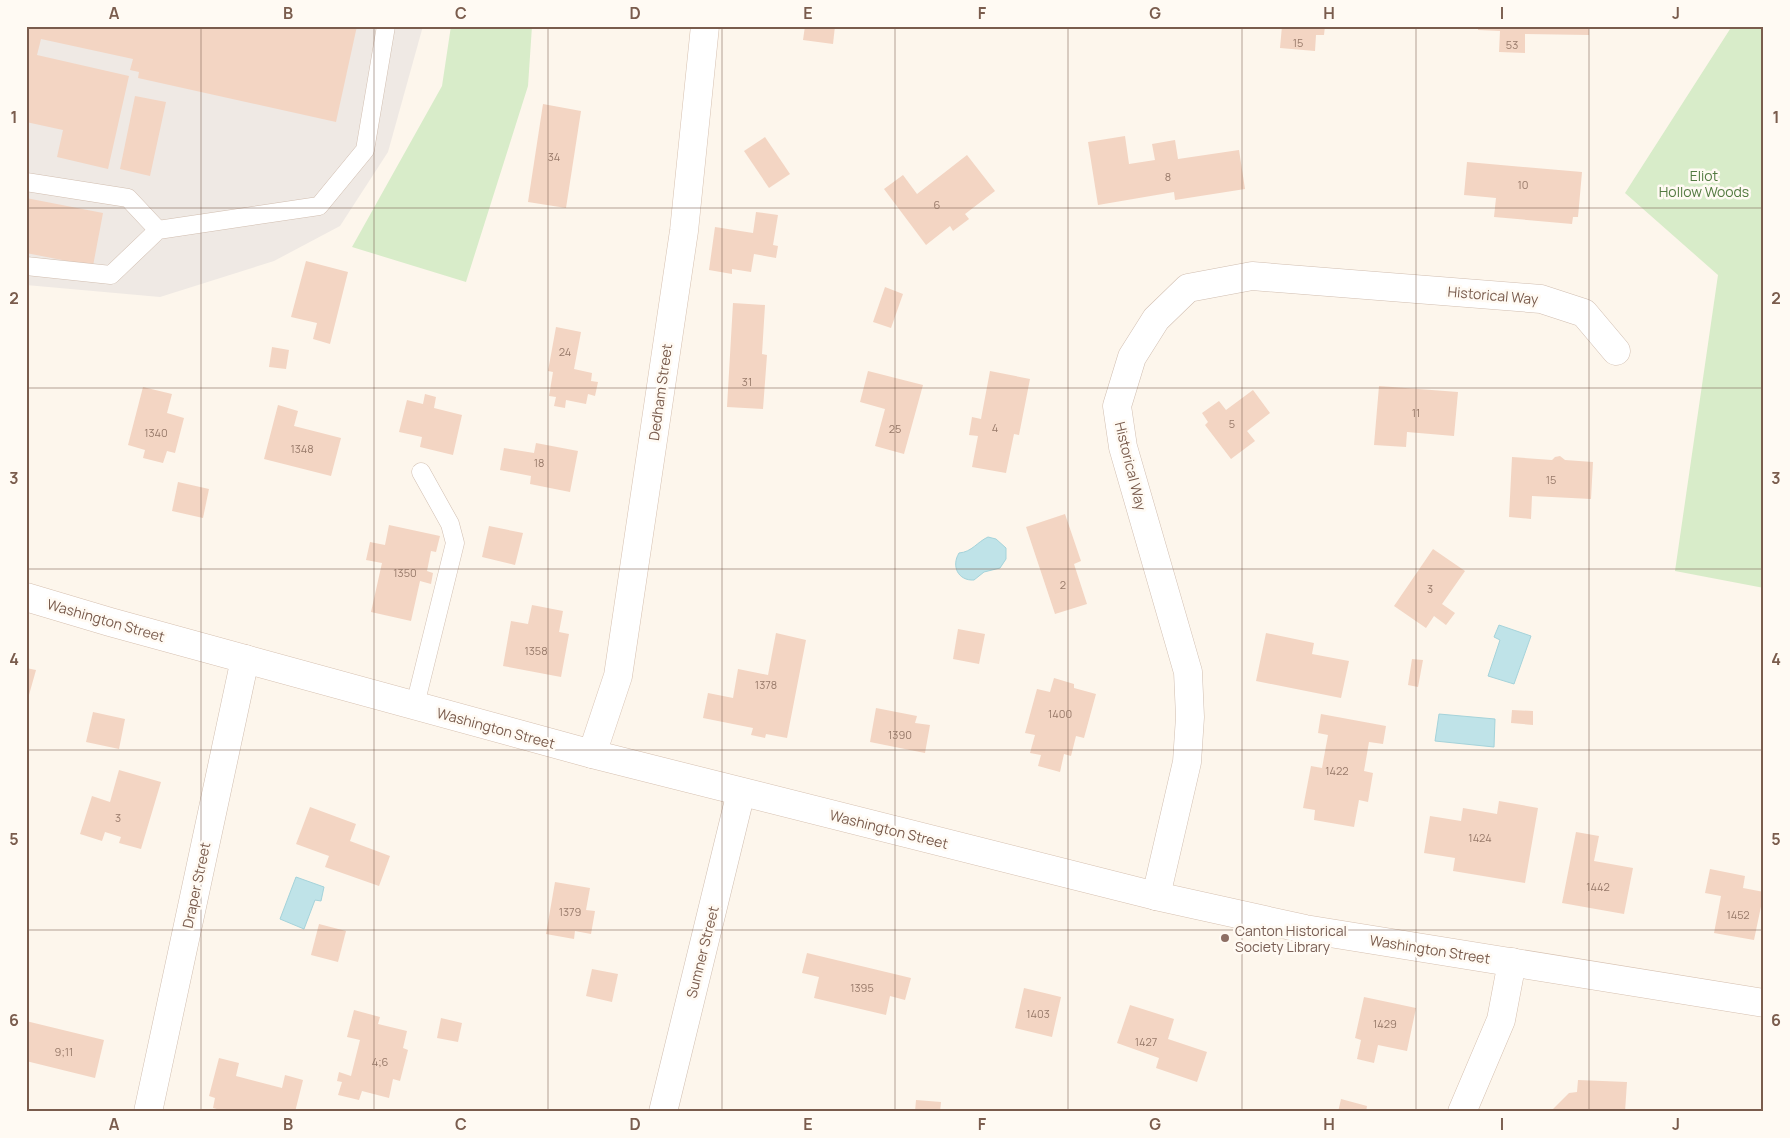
<svg xmlns="http://www.w3.org/2000/svg" width="1790" height="1138" font-family="Manrope,sans-serif">
  <rect width="100%" height="100%" fill="#fdf6ec"/>
  <path fill="#efe9e4" d="M26,26H423L388,152L340,226L274,261L160,297L26,285Z"/>
  <g fill="#d8ecc9">
    <path d="M451,26H532L528,86L466,282L352,247L442,86Z"/>
    <path d="M1732,26H1764V588L1675,571L1718,275L1625,193Z"/>
  </g>
  <g fill="#bfe3e8" stroke="#a5d3da">
    <path d="M988,537L996,539L1006,548V559L1000,568L984,572L974,580C958,581 951,566 959,553C972,552 977,542 988,537Z"/>
    <path d="M1499,625L1531,636L1514,684L1488,676L1500,640L1494,637Z"/>
    <path d="M1439,714L1495,719L1494,747L1435,741Z"/>
    <path d="M296,877L324,887L321,901L315,900L304,929L280,919Z"/>
  </g>
  <g fill="#f3d5c3">
    <path d="M26,26H357L336,122L138,78L139,72L130,70L133,59L41,39L37,55L129,76L108,169L57,157L63,130L26,122Z"/>
    <path d="M805,26H835L833,44L803,40Z"/>
    <path d="M1282,26H1325L1324,35H1316L1315,51L1280,48Z"/>
    <path d="M1478,26H1589V35L1525,34V53L1499,52L1500,31L1478,30Z"/>
    <path d="M135,96L166,102L150,176L120,169Z"/>
    <path d="M543,104L581,111L566,208L528,202Z"/>
    <path d="M1125,136L1129,164L1155,160L1152,144L1175,140L1178,159L1239,150L1245,189L1175,200L1174,192L1098,205L1088,142Z"/>
    <path d="M765,137L790,174L769,188L744,151Z"/>
    <path d="M967,155L995,191L965,214L969,219L953,231L950,226L926,245L884,189L903,175L917,194Z"/>
    <path d="M1467,162L1582,172L1578,217H1573L1572,224L1494,217L1496,198L1464,195Z"/>
    <path d="M26,198L103,213L93,266L26,253Z"/>
    <path d="M756,212L778,215L773,245L778,246L776,258L754,254L751,272L732,269V274L709,270L715,227L753,233Z"/>
    <path d="M306,261L348,272L330,344L313,339L317,323L291,317Z"/>
    <path d="M885,287L903,294L891,328L873,322Z"/>
    <path d="M733,303L765,305L762,354L767,355L763,409L727,407Z"/>
    <path d="M556,327L581,332L574,369L592,373L591,381L598,382L595,396L588,394L586,404L566,400L565,408L554,406L556,397L549,396L553,372L548,371Z"/>
    <path d="M272,347L289,350L286,369L269,367Z"/>
    <path d="M868,371L923,385L904,454L875,446L885,409L860,402Z"/>
    <path d="M990,371L1030,379L1019,435L1014,434L1006,473L972,467L978,436L969,435L972,417L981,419Z"/>
    <path d="M1379,386L1458,392L1454,436L1407,432L1406,447L1374,445Z"/>
    <path d="M143,387L172,394L167,413L184,418L175,453L167,451L163,463L143,458L145,450L128,445Z"/>
    <path d="M1253,390L1270,413L1247,431L1255,441L1231,459L1205,425L1208,422L1202,413L1219,401L1226,410Z"/>
    <path d="M425,394L436,397L434,408L462,415L453,455L420,447L422,437L399,432L407,400L423,404Z"/>
    <path d="M278,405L298,411L294,426L341,438L331,476L264,459Z"/>
    <path d="M536,443L578,451L570,492L530,484L531,476L500,470L504,448L534,453Z"/>
    <path d="M1560,456L1565,460L1593,462L1591,499L1532,496L1531,519L1509,517L1512,457L1552,460L1555,457Z"/>
    <path d="M178,482L209,489L203,518L172,511Z"/>
    <path d="M1065,514L1081,561L1074,564L1087,604L1055,614L1026,527Z"/>
    <path d="M389,525L440,536L436,552L431,551L427,571L433,573L431,584L420,581L411,621L371,612L382,563L366,560L370,542L385,545Z"/>
    <path d="M489,526L523,533L515,565L482,557Z"/>
    <path d="M1433,549L1465,571L1442,604L1455,613L1446,625L1434,616L1426,628L1394,606Z"/>
    <path d="M532,605L563,611L559,632L569,634L561,677L503,666L511,621L528,624Z"/>
    <path d="M958,629L985,634L979,664L953,659Z"/>
    <path d="M776,633L806,640L787,738L766,734L765,738L751,735L753,728L703,718L708,693L733,698L738,669L768,675Z"/>
    <path d="M1266,633L1314,643L1312,654L1349,661L1341,698L1256,681Z"/>
    <path d="M1412,659L1423,660L1418,687L1408,685Z"/>
    <path d="M26,668L36,670L27,702H26Z"/>
    <path d="M1054,678L1074,684V688L1096,694L1084,738L1076,736L1071,756L1064,754L1060,772L1038,766L1041,755L1030,753L1035,735L1025,733L1037,689L1050,692Z"/>
    <path d="M876,708L917,716L915,723L930,725L925,753L870,742Z"/>
    <path d="M1512,710L1533,711V725L1511,723Z"/>
    <path d="M93,712L125,719L119,749L86,742Z"/>
    <path d="M1321,714L1386,726L1383,744L1369,742L1364,771L1373,773L1368,802L1359,800L1354,827L1314,820L1315,810L1303,808L1311,766L1322,768L1328,735L1318,733Z"/>
    <path d="M119,770L161,782L141,849L119,843L121,837L105,832L102,841L80,834L92,796L110,802Z"/>
    <path d="M1499,801L1538,808L1525,883L1453,871L1455,858L1424,853L1430,816L1461,821L1463,808L1497,814Z"/>
    <path d="M310,807L356,824L350,841L390,856L379,886L325,867L329,856L296,844Z"/>
    <path d="M1576,832L1599,836L1594,861L1633,868L1624,914L1562,903Z"/>
    <path d="M1710,869L1745,876L1743,888L1764,892L1754,940L1714,933L1721,896L1705,893Z"/>
    <path d="M555,882L590,888L586,910L595,911L591,934L575,931L574,939L546,934Z"/>
    <path d="M319,924L346,931L338,962L311,955Z"/>
    <path d="M807,953L911,978L905,1000L890,996L886,1015L814,998L819,977L802,973Z"/>
    <path d="M592,969L618,974L612,1002L586,996Z"/>
    <path d="M1024,988L1061,997L1052,1037L1015,1028Z"/>
    <path d="M1364,997L1416,1008L1407,1051L1378,1045L1374,1063L1357,1059L1361,1040L1355,1038Z"/>
    <path d="M1130,1005L1174,1019L1168,1039L1207,1052L1197,1082L1156,1068L1159,1058L1117,1043Z"/>
    <path d="M354,1010L380,1017L378,1024L407,1031L403,1048L408,1050L400,1081L393,1079L389,1098L362,1091L359,1100L338,1095L342,1082L337,1081L339,1072L351,1076L360,1040L347,1037Z"/>
    <path d="M441,1018L462,1023L458,1042L437,1038Z"/>
    <path d="M26,1021L104,1040L95,1078L26,1061Z"/>
    <path d="M219,1058L239,1063L236,1076L282,1088L285,1075L303,1080L295,1112H228L213,1108L215,1098L209,1096Z"/>
    <path d="M1578,1080L1627,1082L1625,1112H1550L1569,1093L1577,1092Z"/>
    <path d="M1341,1099L1367,1106L1366,1112H1338Z"/>
    <path d="M916,1100L941,1102L940,1112H915Z"/>
  </g>
  <g fill="none" stroke-linecap="round" stroke-linejoin="round">
    <g stroke="#d1beb0" stroke-width="19">
      <g id="service">
        <path d="M26,182L128,198L158,230"/>
        <path d="M26,266L111,275L158,230L319,206L365,150L386,26"/>
        <path d="M415,705L455,543L450,524L421,472"/>
      </g>
    </g>
    <g stroke="#d1beb0" stroke-width="29">
      <g id="minor">
        <path d="M1156,896L1187,762L1190,717L1188,672L1123,447L1117,406L1132,357L1156,319L1188,288L1252,276L1541,299L1584,313L1616,351"/>
        <path d="M148,1112L245,659"/>
        <path d="M663,1112L741,792"/>
      </g>
    </g>
    <g stroke="#d6c0b0" stroke-width="29">
      <g id="secondary">
        <path d="M26,597L110,622L592,754L1156,896L1305,929L1764,1003"/>
        <path d="M592,754L618,676L684,231L705,26"/>
        <path d="M1462,1112L1501,1020L1512,962"/>
      </g>
    </g>
    <use href="#service" stroke="#fff" stroke-width="18"/>
    <use href="#minor" stroke="#fff" stroke-width="28"/>
    <use href="#secondary" stroke="#fff" stroke-width="28"/>
  </g>
  <path fill="none" stroke="#7a5c4d" stroke-width="1" stroke-opacity="0.55" d="M201,26V1112M374,26V1112M548,26V1112M722,26V1112M895,26V1112M1068,26V1112M1242,26V1112M1416,26V1112M1589,26V1112M26,208H1764M26,388H1764M26,569H1764M26,750H1764M26,930H1764"/>
  <circle fill="#8d6e63" stroke="#fffaf3" stroke-width="2" cx="1225" cy="938" r="5"/>
  <g text-anchor="middle" dominant-baseline="central" stroke-width="5" stroke-linejoin="round" paint-order="stroke">
    <g font-size="11" fill="#987a6a">
      <text x="1298" y="42">15</text>
      <text x="1512" y="44">53</text>
      <text x="554" y="156">34</text>
      <text x="1168" y="176">8</text>
      <text x="1523" y="184">10</text>
      <text x="937" y="204">6</text>
      <text x="565" y="351">24</text>
      <text x="747" y="381">31</text>
      <text x="1416" y="412">11</text>
      <text x="1232" y="423">5</text>
      <text x="995" y="427">4</text>
      <text x="895" y="428">25</text>
      <text x="156" y="432">1340</text>
      <text x="302" y="448">1348</text>
      <text x="539" y="462">18</text>
      <text x="1551" y="479">15</text>
      <text x="405" y="572">1350</text>
      <text x="1063" y="584">2</text>
      <text x="1430" y="588">3</text>
      <text x="536" y="650">1358</text>
      <text x="766" y="684">1378</text>
      <text x="1060" y="713">1400</text>
      <text x="900" y="734">1390</text>
      <text x="1337" y="770">1422</text>
      <text x="118" y="817">3</text>
      <text x="1480" y="837">1424</text>
      <text x="1598" y="886">1442</text>
      <text x="570" y="911">1379</text>
      <text x="1738" y="914">1452</text>
      <text x="862" y="987">1395</text>
      <text x="1038" y="1013">1403</text>
      <text x="1385" y="1023">1429</text>
      <text x="1146" y="1041">1427</text>
      <text x="64" y="1051">9;11</text>
      <text x="380" y="1061">4;6</text>
    </g>
    <g font-size="14" fill="#537a41" stroke="#fffaf3">
      <text x="1704" y="175">Eliot<tspan x="1704" dy="16">Hollow Woods</tspan></text>
    </g>
    <g font-size="14" fill="#7a5c4d" stroke="#fffaf3">
      <text transform="translate(1493 295) rotate(5)">Historical Way</text>
      <text transform="translate(660 392) rotate(-82)">Dedham Street</text>
      <text transform="translate(1131 466) rotate(76)">Historical Way</text>
      <text transform="translate(106 620) rotate(16)">Washington Street</text>
      <text transform="translate(496 728) rotate(15)">Washington Street</text>
      <text transform="translate(889 829) rotate(14)">Washington Street</text>
      <text transform="translate(196 885) rotate(-78)">Draper Street</text>
      <text transform="translate(1430 949) rotate(9)">Washington Street</text>
      <text transform="translate(702 952) rotate(-76)">Sumner Street</text>
    </g>
    <g font-size="14" fill="#785e54" stroke="#fffaf3" text-anchor="start">
      <text x="1235" y="930">Canton Historical<tspan x="1235" dy="16">Society Library</tspan></text>
    </g>
  </g>
  <rect width="1790" height="1138" fill="none" stroke="#fffaf3" stroke-width="55"/>
  <rect x="28" y="28" width="1734" height="1082" fill="none" stroke="#7a5c4d" stroke-width="2"/>
  <g font-size="16" text-anchor="middle" font-weight="bold" fill="#7a5c4d">
    <text x="114" y="19">A</text>
    <text x="288" y="19">B</text>
    <text x="461" y="19">C</text>
    <text x="635" y="19">D</text>
    <text x="808" y="19">E</text>
    <text x="982" y="19">F</text>
    <text x="1155" y="19">G</text>
    <text x="1329" y="19">H</text>
    <text x="1502" y="19">I</text>
    <text x="1676" y="19">J</text>
    <text x="14" y="123">1</text>
    <text x="1776" y="123">1</text>
    <text x="14" y="304">2</text>
    <text x="1776" y="304">2</text>
    <text x="14" y="484">3</text>
    <text x="1776" y="484">3</text>
    <text x="14" y="665">4</text>
    <text x="1776" y="665">4</text>
    <text x="14" y="845">5</text>
    <text x="1776" y="845">5</text>
    <text x="14" y="1026">6</text>
    <text x="1776" y="1026">6</text>
    <text x="114" y="1130">A</text>
    <text x="288" y="1130">B</text>
    <text x="461" y="1130">C</text>
    <text x="635" y="1130">D</text>
    <text x="808" y="1130">E</text>
    <text x="982" y="1130">F</text>
    <text x="1155" y="1130">G</text>
    <text x="1329" y="1130">H</text>
    <text x="1502" y="1130">I</text>
    <text x="1676" y="1130">J</text>
  </g>
</svg>
